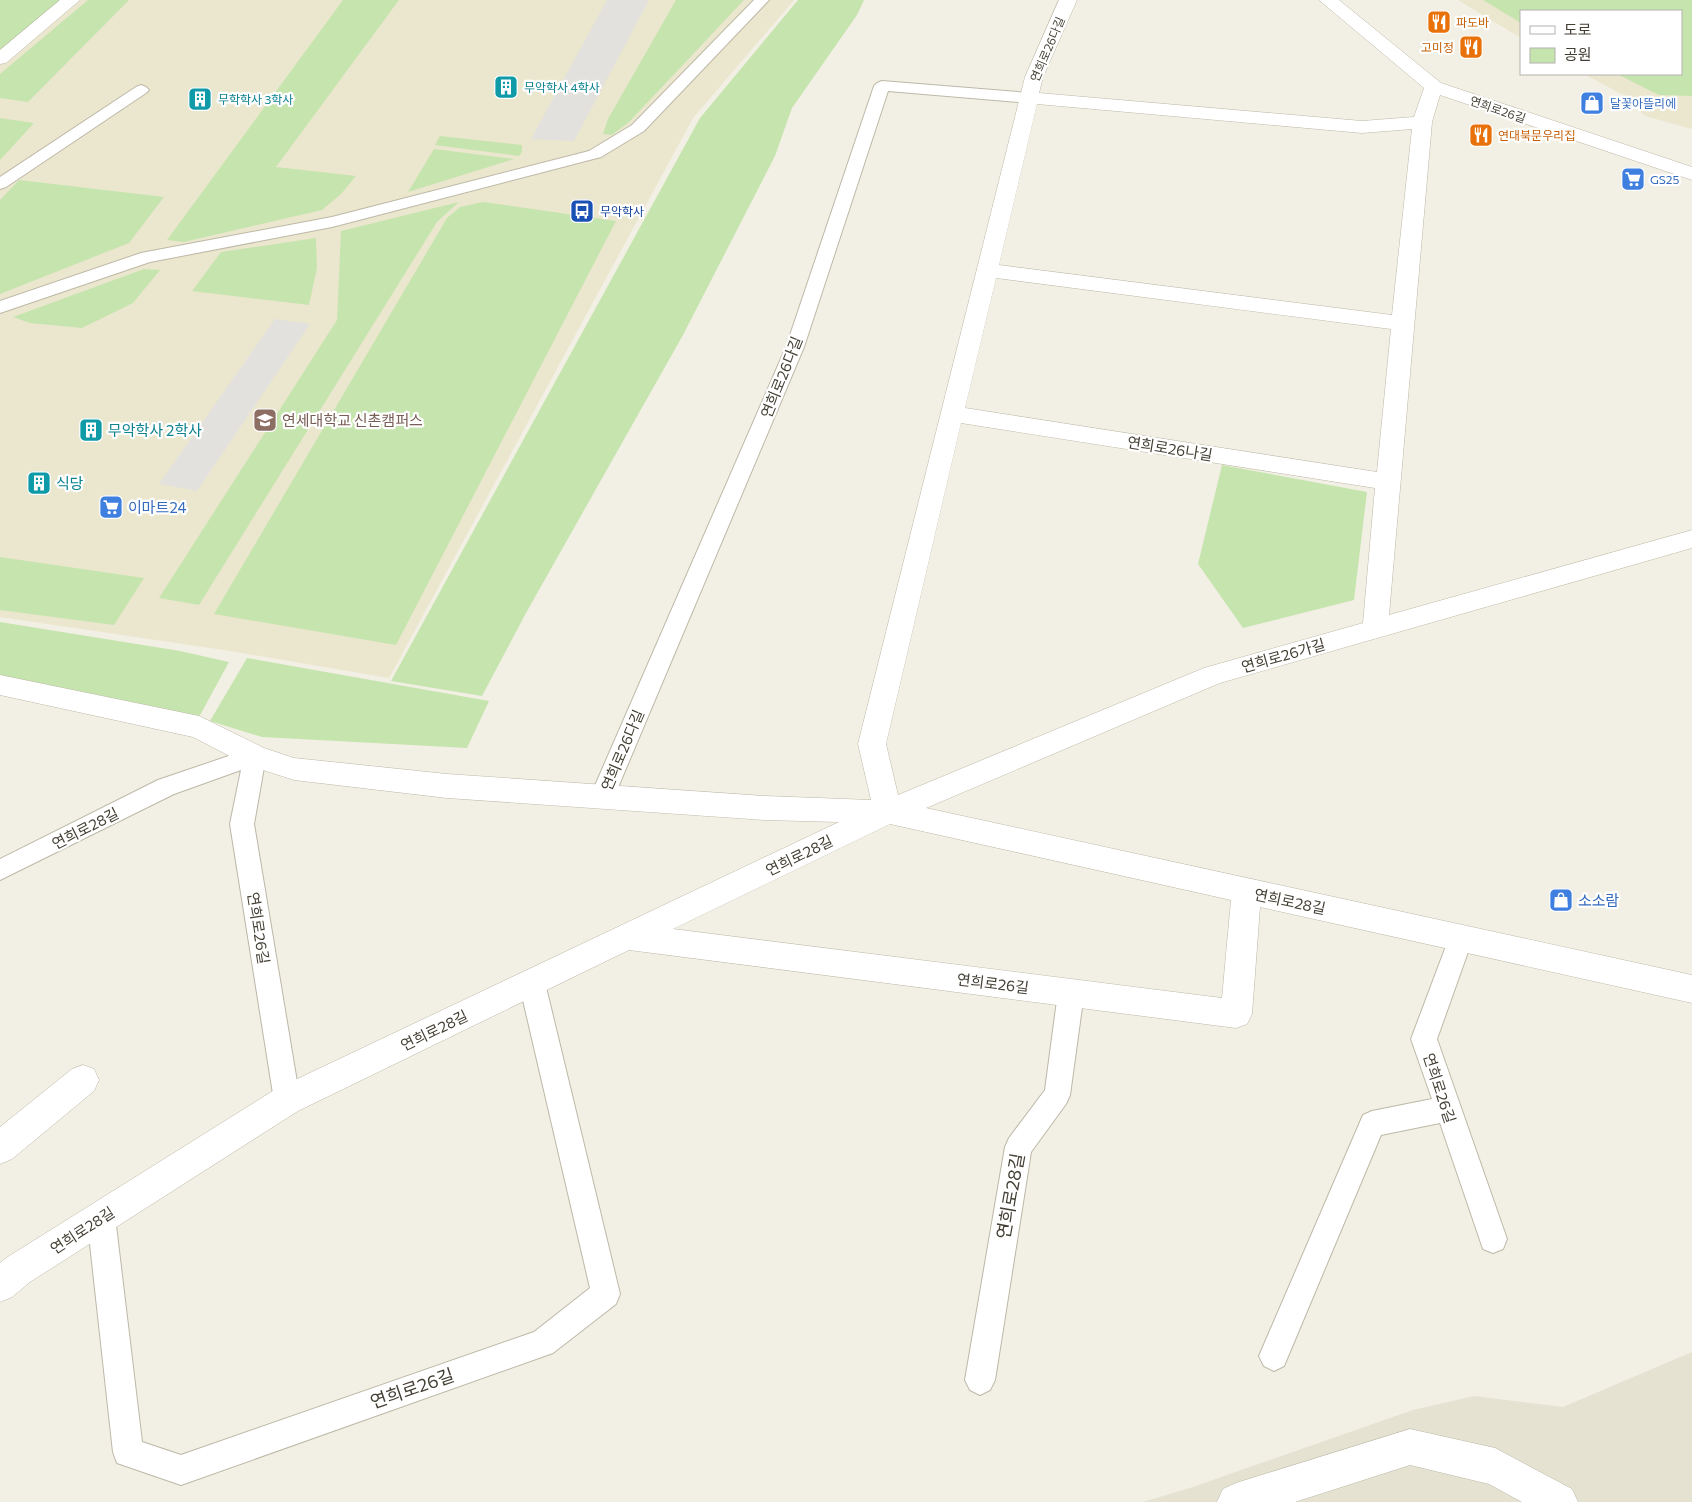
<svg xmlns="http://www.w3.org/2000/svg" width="1692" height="1502" font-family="Commissioner,'Noto Sans KR',sans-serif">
  <rect width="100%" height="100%" fill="#f2efe4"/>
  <path fill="#e5e2d2" d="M1692,1352V1502H1143L1193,1487L1413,1410L1474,1396L1563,1407Z"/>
  <g fill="#ebe6ce">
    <path d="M0,0H794L693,118L389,678L224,650L0,617Z"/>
    <path d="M1458,0H1692V129L1645,116L1627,97L1584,74H1681V11H1521V38Z"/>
  </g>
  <g fill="#c6e5ae">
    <path d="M0,0H62L0,51Z"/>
    <path d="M88,0H129L28,102L0,98V74Z"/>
    <path d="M343,0H399L276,167L356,176L341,194L322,210L184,242L167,240Z"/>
    <path d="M676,0H744L629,122L612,135L603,134L608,119Z"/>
    <path d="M798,0H864L857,15L792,108L775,156L683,335L526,613L482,696L391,681L700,118Z"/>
    <path d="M1483,0H1692V96L1659,95L1617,74H1681V11H1521V23Z"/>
    <path d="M0,118L34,123L0,160Z"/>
    <path d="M440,136L522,145V152L519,156L435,145Z"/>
    <path d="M434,149L514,159L408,192Z"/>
    <path d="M19,180L164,197L129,243L0,294V200Z"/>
    <path d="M459,202L437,222L199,605L159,598L337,320L341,231Z"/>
    <path d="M483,202L616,221L396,645L214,614L447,218L460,207Z"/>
    <path d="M316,238L317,268L309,305L192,291L221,252Z"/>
    <path d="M144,269L160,270L133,303L82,328L30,323L13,317Z"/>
    <path d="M1222,465L1367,492L1354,600L1243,628L1198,564Z"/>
    <path d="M0,557L144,578L114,625L0,610Z"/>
    <path d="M0,622L180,651L229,662L199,717L0,677Z"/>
    <path d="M247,658L489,701L467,748L262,737L210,721Z"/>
  </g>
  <g fill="#e2e1dd">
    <path d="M607,0H649L574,141L531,139Z"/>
    <path d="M275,319L310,324L197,491L159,484Z"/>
  </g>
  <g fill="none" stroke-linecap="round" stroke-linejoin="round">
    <g stroke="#bdb8a7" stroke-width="2">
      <g id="service">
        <path d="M754,0H769L644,131L601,157L332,227L150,262L0,313V301L141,253L332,217L589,151L632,125Z"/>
        <path d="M882,81L1029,93L1034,95L1037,98L1034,101L1029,103L888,91L804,347L614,797L610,804L602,807L594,804L590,797L786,347L874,86L877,83Z"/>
        <path d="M141,85L146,87L149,90L146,93L6,187L0,189V177L136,87Z"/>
        <path d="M255,747L263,750L266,756L254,824L300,1100L296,1109L287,1112L278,1109L274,1100L230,824L241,770L174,794L0,880V859L158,780Z"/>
        <path d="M1461,927L1470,930L1473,938L1437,1039L1507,1239L1503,1249L1493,1253L1483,1249L1440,1123L1381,1135L1284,1366L1274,1371L1264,1366L1259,1356L1363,1115L1372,1111L1432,1099L1411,1039L1449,938L1452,930Z"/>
        <path d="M532,972L541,975L545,983L620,1294L616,1304L553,1353L181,1485L117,1463L113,1452L87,1217L91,1207L101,1203L111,1207L115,1217L142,1442L181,1455L534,1332L590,1288L519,983L523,975Z"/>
        <path d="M1071,982L1080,985L1084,993L1070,1095L1066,1104L1031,1152L995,1380L990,1390L980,1395L970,1390L965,1380L1005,1147L1009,1138L1045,1090L1058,993L1062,985Z"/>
      </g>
    </g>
    <g stroke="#bdb8a7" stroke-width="1">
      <g id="minor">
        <path d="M60,0H80L6,63L0,64V50Z"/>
        <path d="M1059,0H1077L1043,77L1039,93L1362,121L1414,117L1424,88L1319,0H1339L1441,83L1692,167V180L1440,95L1432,122L1389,615L1692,530V548L1220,683L926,808L1692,975V1003L1260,907L1252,1014L1247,1024L1236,1028L629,950L298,1111L30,1282L12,1297L0,1302V1263L6,1258L276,1089L839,822L765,820L447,798L294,780L245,764L193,737L0,695V675L199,716L264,748L294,758L447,774L765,796L871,800L858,744L1025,77ZM1037,104L1362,133L1412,129L1392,315L999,265ZM996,278L1391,329L1377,472L965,408ZM961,423L1375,488L1363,623L1204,668L898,795L886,744ZM890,824L1231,900L1222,998L673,929Z"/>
        <path d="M83,1065L94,1069L99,1080L94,1091L12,1159L0,1164V1127L72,1069Z"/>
        <path d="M1410,1429L1495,1448L1572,1489L1578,1502H1522L1489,1484L1410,1465L1295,1502H1217L1223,1489L1236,1483Z"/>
      </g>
    </g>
    <use href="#service" fill="#fff" fill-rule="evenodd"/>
    <use href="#minor" fill="#fff" fill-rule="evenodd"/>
  </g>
  <defs>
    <g id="restaurant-square" transform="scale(1.25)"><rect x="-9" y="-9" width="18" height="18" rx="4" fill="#e8710a" stroke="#fff"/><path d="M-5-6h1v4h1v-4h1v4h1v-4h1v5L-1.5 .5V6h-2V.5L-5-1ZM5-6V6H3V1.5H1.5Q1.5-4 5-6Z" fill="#fff"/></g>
    <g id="building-square" transform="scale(1.25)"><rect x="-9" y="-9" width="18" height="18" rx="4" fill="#0f9aa8" stroke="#fff"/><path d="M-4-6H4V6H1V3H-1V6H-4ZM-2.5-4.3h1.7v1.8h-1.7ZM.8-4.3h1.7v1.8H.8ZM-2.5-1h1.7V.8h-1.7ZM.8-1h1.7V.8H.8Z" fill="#fff"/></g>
    <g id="shop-square" transform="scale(1.25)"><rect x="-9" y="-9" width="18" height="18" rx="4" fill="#3f7fe0" stroke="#fff"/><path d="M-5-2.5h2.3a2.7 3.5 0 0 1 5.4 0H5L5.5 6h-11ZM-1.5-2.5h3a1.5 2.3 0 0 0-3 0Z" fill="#fff"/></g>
    <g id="supermarket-square" transform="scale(1.25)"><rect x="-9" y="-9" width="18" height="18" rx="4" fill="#3f7fe0" stroke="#fff"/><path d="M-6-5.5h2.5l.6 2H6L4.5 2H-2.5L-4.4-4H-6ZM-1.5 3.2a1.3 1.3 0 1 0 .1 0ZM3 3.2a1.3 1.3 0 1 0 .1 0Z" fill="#fff"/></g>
    <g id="bus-square" transform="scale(1.25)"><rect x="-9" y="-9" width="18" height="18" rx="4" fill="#1a4fb4" stroke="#fff"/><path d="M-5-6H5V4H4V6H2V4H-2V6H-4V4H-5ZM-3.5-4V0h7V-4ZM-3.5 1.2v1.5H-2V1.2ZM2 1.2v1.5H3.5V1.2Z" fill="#fff"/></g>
    <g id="university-square" transform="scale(1.25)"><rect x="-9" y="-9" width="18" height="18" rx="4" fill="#8d6e63" stroke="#fff"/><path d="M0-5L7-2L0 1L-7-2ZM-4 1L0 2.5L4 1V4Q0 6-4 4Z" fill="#fff"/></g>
  </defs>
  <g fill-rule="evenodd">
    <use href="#restaurant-square" x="1439" y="22"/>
    <use href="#restaurant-square" x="1471" y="47"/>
    <use href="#building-square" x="506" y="87"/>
    <use href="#building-square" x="200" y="99"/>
    <use href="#shop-square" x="1592" y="103"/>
    <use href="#restaurant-square" x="1481" y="135"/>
    <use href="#supermarket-square" x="1633" y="179"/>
    <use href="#bus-square" x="582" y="211"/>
    <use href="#university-square" x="265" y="420"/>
    <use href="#building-square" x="91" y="430"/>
    <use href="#building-square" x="39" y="483"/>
    <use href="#supermarket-square" x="111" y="507"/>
    <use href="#shop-square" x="1561" y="900"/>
  </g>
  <g text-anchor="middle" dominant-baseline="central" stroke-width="4.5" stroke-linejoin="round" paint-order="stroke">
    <g font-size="12" fill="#c56008" stroke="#fff" text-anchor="start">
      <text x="1456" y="22">파도바</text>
      <text x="1454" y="47" text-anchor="end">고미정</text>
      <text x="1498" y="135">연대북문우리집</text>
    </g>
    <g font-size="12" fill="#443f34" stroke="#fff">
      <text transform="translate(1047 49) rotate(-67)">연희로26다길</text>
      <text transform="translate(1498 109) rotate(19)">연희로26길</text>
    </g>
    <g font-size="12" fill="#0d838f" stroke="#fff" text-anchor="start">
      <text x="524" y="87">무악학사 4학사</text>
      <text x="218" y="99">무학학사 3학사</text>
    </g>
    <g font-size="12" fill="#366cbe" stroke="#fff" text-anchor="start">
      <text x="1610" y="103">달꽃아뜰리에</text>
      <text x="1650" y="179">GS25</text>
    </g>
    <g font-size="12" fill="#164399" stroke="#fff" text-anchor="start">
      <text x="600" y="211">무악학사</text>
    </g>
    <g font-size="15" fill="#443f34" stroke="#fff">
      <text transform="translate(781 377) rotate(-68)">연희로26다길</text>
      <text transform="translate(1170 448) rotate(9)">연희로26나길</text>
      <text transform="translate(1283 655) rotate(-16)">연희로26가길</text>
      <text transform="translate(622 750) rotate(-67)">연희로26다길</text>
      <text transform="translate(85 828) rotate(-27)">연희로28길</text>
      <text transform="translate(799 855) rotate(-26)">연희로28길</text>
      <text transform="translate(1290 901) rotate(12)">연희로28길</text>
      <text transform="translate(259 928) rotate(81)">연희로26길</text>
      <text transform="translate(993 983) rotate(7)">연희로26길</text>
      <text transform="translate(434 1030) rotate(-26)">연희로28길</text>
      <text transform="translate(1440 1088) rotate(72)">연희로26길</text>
      <text transform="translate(82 1230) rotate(-33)">연희로28길</text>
    </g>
    <g font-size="15" fill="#785e54" stroke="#fff" text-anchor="start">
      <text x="282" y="420">연세대학교 신촌캠퍼스</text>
    </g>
    <g font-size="15" fill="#0d838f" stroke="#fff" text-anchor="start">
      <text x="108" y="430">무악학사 2학사</text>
      <text x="56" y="483">식당</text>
    </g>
    <g font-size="15" fill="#366cbe" stroke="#fff" text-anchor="start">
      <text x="128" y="507">이마트24</text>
      <text x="1578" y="900">소소람</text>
    </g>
    <g font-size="18" fill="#443f34" stroke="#fff">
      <text transform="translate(1010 1196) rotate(-80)">연희로28길</text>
      <text transform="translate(412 1388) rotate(-19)">연희로26길</text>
    </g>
  </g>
  <rect x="1520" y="10" width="162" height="65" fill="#ffffff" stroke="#b4b2ae"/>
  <rect x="1530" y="26" width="25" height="8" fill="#ffffff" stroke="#b4b2ae"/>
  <text x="1564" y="35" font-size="15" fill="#443f34">도로</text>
  <rect x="1530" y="48" width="25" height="15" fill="#c6e5ae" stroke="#b4b2ae"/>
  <text x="1564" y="60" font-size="15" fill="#443f34">공원</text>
</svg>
